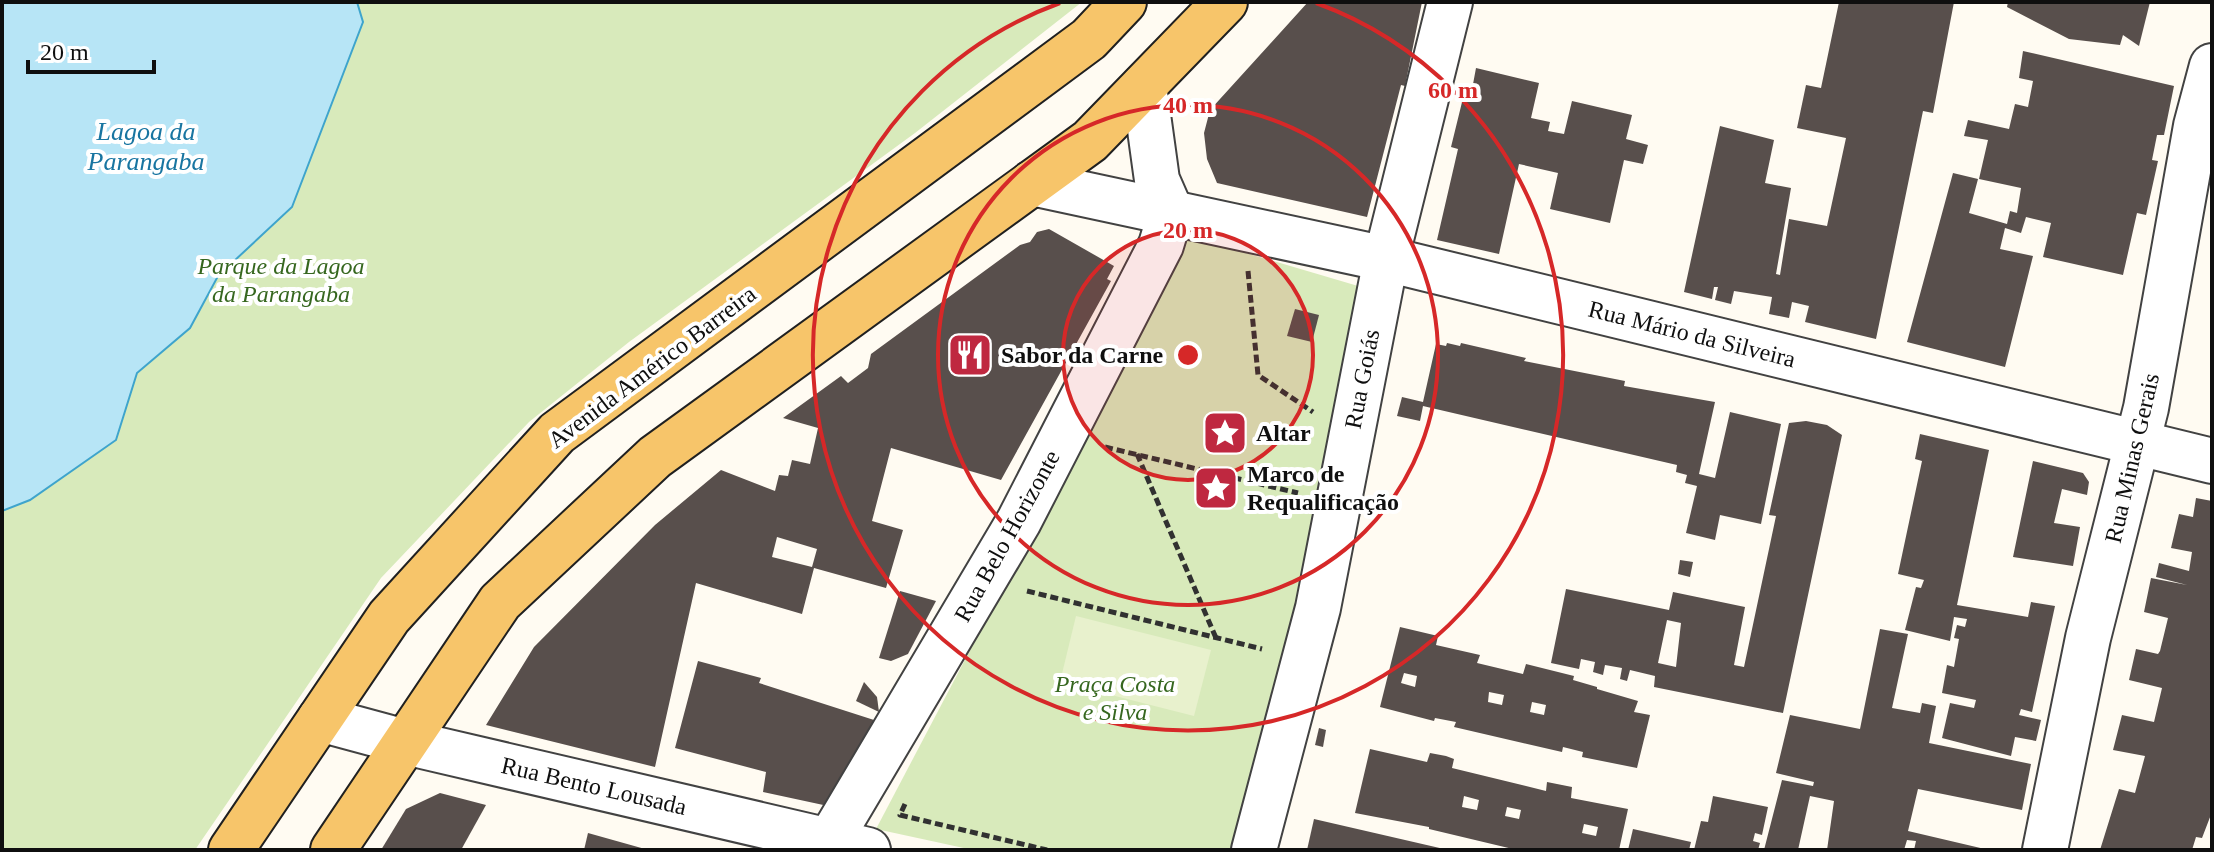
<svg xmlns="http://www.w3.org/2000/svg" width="2214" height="852" font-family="'Times New Roman',serif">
  <rect width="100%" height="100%" fill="#fffbf2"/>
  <g fill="#d8eabb">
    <path d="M2,2H1082L915,133L629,342L529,422L381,578L195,850H2Z"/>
    <path d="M1188,236L1375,291L1232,850H973L876,829Z"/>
  </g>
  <path fill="#e8f1cd" d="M1076,616L1211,650L1194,716L1060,682Z"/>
  <path fill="#b7e5f6" stroke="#3ea4cc" stroke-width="2" d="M2,2H357L363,22L292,207L218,276L190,328L137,373L116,440L30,500L2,511Z"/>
  <g fill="#584f4c" fill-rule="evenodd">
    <path d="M1308,2H1422L1405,86L1401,85L1367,217L1217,183L1207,159L1204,133L1210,110Z"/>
    <path d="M1839,2H1954L1933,113L1923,111L1876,339L1805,322L1809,306L1792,302L1789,318L1769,314L1772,297L1734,291L1731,304L1715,300L1718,287H1714L1712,299L1684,292L1720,126L1774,140L1765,183L1791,188L1776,274L1780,275L1789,219L1827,226L1846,138L1797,128L1806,85L1821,88Z"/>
    <path d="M2008,2H2150L2139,46L2123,35L2120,45L2069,39L2007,7Z"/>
    <path d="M2023,51L2174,86L2164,135H2157L2152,160L2158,161L2146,215L2137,213L2123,275L2043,257L2051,223L2026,217L2021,233L2005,228L2000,249L2033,256L2005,367L1907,342L1953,173L1978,179L1969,213L2007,224L2010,211L2017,213L2021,188L1979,179L1988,140L1964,136L1968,120L2009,129L2015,104L2028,107L2033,81L2019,78Z"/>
    <path d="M1476,68L1539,83L1531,118L1550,122L1548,131L1564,134L1572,101L1632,115L1626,139L1648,145L1643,164L1624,160L1610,223L1550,209L1558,173L1519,164L1499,254L1437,240L1458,149L1451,147L1464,94L1471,95Z"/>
    <path d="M1049,229L1114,266L1107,279L1111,281L1001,480L891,448L872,521L903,530L886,588L814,568L802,614L696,583L655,767L486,725L534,647L655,525L721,470L775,491L779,475L788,476L792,460L810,464L818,428L783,418L841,376L848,383L868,368L871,354L1020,245L1030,242L1037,232ZM777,537L817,549L812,567L772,557Z"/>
    <path d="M1295,309L1319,315L1312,342L1287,336Z"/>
    <path d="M1447,343L1460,346L1461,343L1526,358L1524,361L1625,381L1624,386L1715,402L1699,474L1715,478L1730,412L1781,424L1761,524L1720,515L1715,540L1686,533L1697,486L1685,483L1687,475L1676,472L1677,465L1423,406L1420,421L1397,416L1402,397L1423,402L1436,344L1446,346Z"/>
    <path d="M1806,421L1827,425L1842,435L1783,713L1654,687L1655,676L1630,670L1627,681L1620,679L1622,668L1605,665L1603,675L1593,672L1595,662L1581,659L1579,669L1551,663L1566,589L1669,610L1673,592L1745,607L1734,665L1744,667L1776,516L1769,515L1789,423ZM1667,620L1681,623L1676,667L1658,663Z"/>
    <path d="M1920,434L1989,450L1957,605L2028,617L2031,602L2055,606L2032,712L2021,709L2019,715L2041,720L2036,741L2015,737L2011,756L1942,738L1950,703L1974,708L1976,700L1942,693L1947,665L1954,667L1959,639L1954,638L1957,625L1965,627L1967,619L1954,617L1950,641L1905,630L1916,587L1921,588L1924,580L1898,574L1922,461L1915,459Z"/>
    <path d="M2033,461L2083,473L2089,482L2087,495L2062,489L2054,523L2080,527L2073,566L2013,557Z"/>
    <path d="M2196,498L2212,501V812L2202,838L2196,837L2192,850H2100L2119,789L2135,793L2145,756L2113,750L2122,715L2154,722L2162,688L2129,680L2136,649L2158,654L2160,651L2168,618L2144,612L2151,578L2187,585L2156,577L2159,563L2189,571L2192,552L2171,548L2179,514L2193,517Z"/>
    <path d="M1680,560L1693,562L1690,577L1678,574Z"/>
    <path d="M900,591L936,601L908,654L891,661L879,658Z"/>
    <path d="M1400,627L1438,636L1436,645L1480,655L1477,663L1523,674L1526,664L1574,676L1573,680L1597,687V689L1638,701L1634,712L1650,715L1637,768L1582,757L1583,752L1563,747L1562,752L1454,727L1456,722L1435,718L1434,721L1380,707ZM1404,673L1417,676L1415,687L1401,683ZM1489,692L1504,695L1502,705L1488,702ZM1532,702L1546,705L1544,715L1530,712Z"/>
    <path d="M1880,629L1908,634L1892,708L1920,713L1922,703L1936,706L1929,743L2031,764L2022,810L1918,789L1908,831L1989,850H1914L1916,841L1907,840L1904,850H1827L1834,801L1810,796L1798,850H1764L1782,780L1813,786L1814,782L1776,773L1790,715L1860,729Z"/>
    <path d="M698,661L761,678L759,683L874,720L828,806L763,792L766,772L675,748Z"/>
    <path d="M864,682L877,697L879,712L856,701Z"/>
    <path d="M1319,728L1326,730L1323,747L1315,745Z"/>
    <path d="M1370,749L1427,762L1430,753L1446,756L1454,759L1452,768L1546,791L1547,782L1572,787L1571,798L1628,809L1619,850H1517L1429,829V827L1355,813ZM1464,796L1479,800L1477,810L1462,807ZM1507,807L1521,810L1519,819L1505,816ZM1584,824L1598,827L1596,836L1582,833Z"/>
    <path d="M440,793L486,805L461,850H381L406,809Z"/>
    <path d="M1713,796L1768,807L1762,835L1755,833L1753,841L1760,843L1758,850H1694L1701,821L1708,822Z"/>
    <path d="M1314,819L1444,849V850H1307Z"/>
    <path d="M1633,829L1691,842L1689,850H1628Z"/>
    <path d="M588,833L645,849L644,850H584Z"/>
  </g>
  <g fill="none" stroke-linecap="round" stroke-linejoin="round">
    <g stroke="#424242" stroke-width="48">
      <g id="minor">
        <path d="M1144,86L1157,180L1171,212"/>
        <path d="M1032,183L1386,259L2212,461"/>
        <path d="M320,719L405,742L868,850"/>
        <path d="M824,850L1019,521L1161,245L1171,212"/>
        <path d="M1254,850L1318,608L1386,259L1450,2"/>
        <path d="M2045,850L2088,638L2146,408L2196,126L2212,66"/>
      </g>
    </g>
    <g stroke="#202020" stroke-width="48">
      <g id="major">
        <path d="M231,850L389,617L557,433L1089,39L1124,2"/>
        <path d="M333,850L500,602L655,457L1090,141L1225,2"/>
      </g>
    </g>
    <g stroke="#313131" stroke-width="5" stroke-dasharray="8 4" stroke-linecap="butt">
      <path d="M1248,271L1258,375L1313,412"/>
      <path d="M1105,447L1298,493"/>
      <path d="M1137,454L1216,638"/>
      <path d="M1027,591L1262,649"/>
      <path d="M905,804L900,815L1047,850"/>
    </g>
    <use href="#minor" stroke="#fff" stroke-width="44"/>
    <use href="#major" stroke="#f7c56a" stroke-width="44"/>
  </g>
  <circle cx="1188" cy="355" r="125" fill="#d62828" fill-opacity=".12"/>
  <g fill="none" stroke="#d62828" stroke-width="4">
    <circle cx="1188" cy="355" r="125"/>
    <circle cx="1188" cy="355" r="250"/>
    <path d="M1316 3A375 375 0 1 1 1060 3"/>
  </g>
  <defs>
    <g id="restaurant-square" transform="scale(2.3)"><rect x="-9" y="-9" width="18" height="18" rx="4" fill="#bf2840" stroke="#fff"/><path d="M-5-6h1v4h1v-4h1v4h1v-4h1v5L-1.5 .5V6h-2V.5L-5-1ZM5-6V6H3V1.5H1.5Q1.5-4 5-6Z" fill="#fff"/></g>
    <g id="sight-square" transform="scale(2.3)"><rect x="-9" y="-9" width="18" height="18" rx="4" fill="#bf2840" stroke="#fff"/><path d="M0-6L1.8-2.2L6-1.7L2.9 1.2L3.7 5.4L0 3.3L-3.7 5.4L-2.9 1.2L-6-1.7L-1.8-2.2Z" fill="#fff"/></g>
  </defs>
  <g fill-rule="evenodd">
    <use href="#restaurant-square" x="970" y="355"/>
    <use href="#sight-square" x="1225" y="433"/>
    <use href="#sight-square" x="1216" y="488"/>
  </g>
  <g text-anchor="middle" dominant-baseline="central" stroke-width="8" stroke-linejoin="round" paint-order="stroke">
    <g font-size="24" font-style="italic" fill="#36671f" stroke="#fff">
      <text x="281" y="266">Parque da Lagoa<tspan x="281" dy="28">da Parangaba</tspan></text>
      <text x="1115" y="684">Praça Costa<tspan x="1115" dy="28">e Silva</tspan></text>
    </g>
    <g font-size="24" fill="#0f0f0f" stroke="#fff">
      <text transform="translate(1692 334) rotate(14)">Rua Mário da Silveira</text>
      <text transform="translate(652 367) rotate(-37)">Avenida Américo Barreira</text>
      <text transform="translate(1362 379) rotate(-79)">Rua Goiás</text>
      <text transform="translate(2132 458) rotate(-77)">Rua Minas Gerais</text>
      <text transform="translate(1007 536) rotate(-61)">Rua Belo Horizonte</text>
      <text transform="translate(594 786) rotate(13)">Rua Bento Lousada</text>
    </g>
    <g font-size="24" font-weight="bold" fill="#0f0f0f" stroke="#fff" text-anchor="start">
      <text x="1001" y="355">Sabor da Carne</text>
      <text x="1256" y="433">Altar</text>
      <text x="1247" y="474">Marco de<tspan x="1247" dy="28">Requalificação</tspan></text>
    </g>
    <g font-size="26" font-style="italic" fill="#1875a1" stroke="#fff">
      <text x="146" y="131">Lagoa da<tspan x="146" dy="30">Parangaba</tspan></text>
    </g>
  </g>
  <circle cx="1188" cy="355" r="12" fill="#d62828" stroke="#fff" stroke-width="4"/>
  <g font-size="24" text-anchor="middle" font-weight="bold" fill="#d62828" stroke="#fff" stroke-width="8" stroke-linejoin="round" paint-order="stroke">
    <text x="1453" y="98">60 m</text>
    <text x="1188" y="113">40 m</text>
    <text x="1188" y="238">20 m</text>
  </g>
  <rect width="2214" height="852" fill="none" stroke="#0f0f0f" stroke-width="8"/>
  <path d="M28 60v12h126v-12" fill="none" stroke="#0f0f0f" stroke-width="4"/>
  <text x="40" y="60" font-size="24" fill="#0f0f0f" stroke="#ffffff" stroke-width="6" paint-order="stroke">20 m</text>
</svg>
